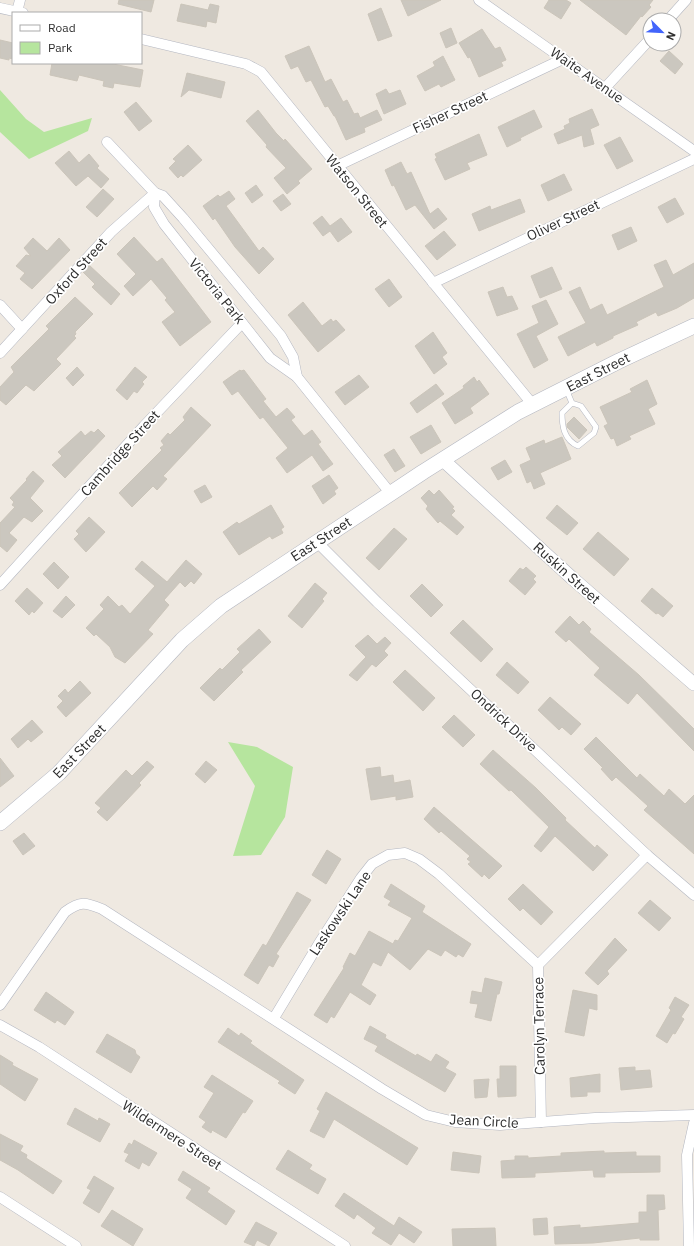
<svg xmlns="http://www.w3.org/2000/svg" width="694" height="1246" font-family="'IBM Plex Sans',sans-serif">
  <rect width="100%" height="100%" fill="#efe9e1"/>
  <g fill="#b6e59e">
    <path d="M0,90L26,119L44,132L92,118L88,131L29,159L0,132Z"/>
    <path d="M228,742L257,747L293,767L285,817L261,855L233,856L255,786Z"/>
  </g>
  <g fill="#cbc7bf" stroke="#cbc5ba">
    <path d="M119,0H154L151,12L118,4Z"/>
    <path d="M401,0H441L408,16Z"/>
    <path d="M549,0H566L571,3L561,19L544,8Z"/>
    <path d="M580,0H653L649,5L651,7L642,17L641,16L626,35Z"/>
    <path d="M181,4L208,10L210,4L219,6L216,23L207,21L206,27L177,21Z"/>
    <path d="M381,8L392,36L378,41L368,14Z"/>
    <path d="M451,28L457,43L446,48L440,33Z"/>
    <path d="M482,29L495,49L500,47L506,60L501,62L503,66L479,77L470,57L468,58L459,43Z"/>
    <path d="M0,40L13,43V59L9,58V60L0,58Z"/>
    <path d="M309,46L325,82L331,79L343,102L347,100L354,114L358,113L360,118L377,110L382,120L364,128L365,132L346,140L335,116H334L328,106L325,107L311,80L306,82L298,66L291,69L285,56Z"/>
    <path d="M669,51L683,64L675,74L660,61Z"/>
    <path d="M443,56L455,80L441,87L439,84L425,91L417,76L435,66L433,62Z"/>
    <path d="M52,63H108L143,70L140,87L114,83L113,88L103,86L104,81L79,75L77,81L50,75Z"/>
    <path d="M187,73L225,82L221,98L189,90L181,97Z"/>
    <path d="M386,89L389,94L400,90L406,104L384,114L376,94Z"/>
    <path d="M136,102L152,121L139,131L124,112Z"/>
    <path d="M592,109L599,125L590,129L594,144L584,147L582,135L558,144L554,134L565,129L564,126L570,123L569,119Z"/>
    <path d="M258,110L276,133L284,141L285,139L312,169L298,181L300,183L287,194L274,178L286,168L266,147L267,145L246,121Z"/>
    <path d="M534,110L542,127L520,138L521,140L507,147L498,127Z"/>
    <path d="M479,134L487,155L467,163L470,169L445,180L435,159L437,158L435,154Z"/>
    <path d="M620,137L633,161L617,169L604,145Z"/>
    <path d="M188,145L202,160L183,177L181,175L178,178L169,168L176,161L173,159Z"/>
    <path d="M69,151L79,163L89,154L99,166L97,168L109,179L101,188L88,176L76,186L55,163Z"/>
    <path d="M401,162L407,174L411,172L430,214L438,208L447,219L434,229L415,205L406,210L394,185L392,186L385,170Z"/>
    <path d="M564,174L572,190L548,201L541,185Z"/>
    <path d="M256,185L263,195L252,203L245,193Z"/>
    <path d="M103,189L114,199L97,217L86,207Z"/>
    <path d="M229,191L235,199L226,206L259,251L263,247L274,259L259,274L235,247L215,218L213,220L203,206L218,195L220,197Z"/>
    <path d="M283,194L291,204L281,211L273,201Z"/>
    <path d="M675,198L684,214L667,223L658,207Z"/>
    <path d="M520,199L525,212L479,231L472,214L490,206L491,210Z"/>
    <path d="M322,216L330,226L341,218L352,232L338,242L330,231L323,236L313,223Z"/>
    <path d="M631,227L637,241L618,250L612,235Z"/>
    <path d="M444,231L456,245L437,260L425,246Z"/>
    <path d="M134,237L157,262L162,258L211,322L180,346L162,322L175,312L165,300L167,298L151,279L133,296L124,286L136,274L117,254Z"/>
    <path d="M33,238L47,251L59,238L70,250L32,289L20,279L25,273L16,266L26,255L31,256L24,248Z"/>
    <path d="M666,260L673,275L694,263V298L677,308L658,316L656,312L636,322L638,325L613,336V338L597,346L595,342L568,356L558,337L586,323L569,292L580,287L590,310L602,304L607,315L664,287L654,265Z"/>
    <path d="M89,265L120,294L111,305L92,287L95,284L83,272Z"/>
    <path d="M552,267L562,289L540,298L531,276Z"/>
    <path d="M389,279L402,297L389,307L375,289Z"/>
    <path d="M503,287L507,297L512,296L518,309L497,316L488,292Z"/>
    <path d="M75,297L93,314L75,332L76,334L74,336L76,338L56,359L61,364L34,391L26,385L6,405L0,400V387L14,372L11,367L49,329L46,326Z"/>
    <path d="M546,300L558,324L536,336L548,360L534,368L517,334L539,323L532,306Z"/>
    <path d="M303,302L322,326L331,319L333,322L336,320L345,330L318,352L288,315Z"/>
    <path d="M433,332L447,353L442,357L447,364L434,374L415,346Z"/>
    <path d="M77,367L84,375L73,386L66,378Z"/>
    <path d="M135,367L147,377L142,382L144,384L137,393L134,391L127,400L116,390Z"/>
    <path d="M240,370L241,371L244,370L266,399L263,401L276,417L287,408L295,417L291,420L304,436L312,430L321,442L318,444L333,464L323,471L312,455L287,473L276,458L288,448L263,417L260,419L238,391L232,395L223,382Z"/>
    <path d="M359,375L369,387L345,405L335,392Z"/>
    <path d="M474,377L477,382L479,380L489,394L470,408L473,413L455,424L442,403L464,388L463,386Z"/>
    <path d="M647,380L657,404L648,409L655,424L629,436L631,439L617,446L614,438L611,439L604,426L608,424L600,407L632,392L630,389Z"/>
    <path d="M436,384L444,394L417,413L410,403Z"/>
    <path d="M191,407L211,425L165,474L163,476L167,479L157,490L153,486L132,507L119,493L162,450L160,448L164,445L161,441L168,433L170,435L185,420L183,417Z"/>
    <path d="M574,417L587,430L579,439L567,427V424Z"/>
    <path d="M431,425L441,442L421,454L410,437Z"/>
    <path d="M98,429L105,436L65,478L52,465L62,456L58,452L81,431L85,436L91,431L94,433Z"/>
    <path d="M562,437L571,459L540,473L545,484L534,489L531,481L527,483L520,465L531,460L526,448L544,440L545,444Z"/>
    <path d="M394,449L405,466L395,472L384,455Z"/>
    <path d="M505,460L512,472L498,480L491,468Z"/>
    <path d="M33,471L44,481L30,498L43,511L32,522L24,517L9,533L17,540L7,552L0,546V523L15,507L12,505L14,502L10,498L27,480L26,479Z"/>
    <path d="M329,475L338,488L334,491L336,494L323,504L312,486Z"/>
    <path d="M205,485L212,497L201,503L194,491Z"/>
    <path d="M429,490L434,495L439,490L454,507L452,508L455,511L451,515L464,527L457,535L440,521L438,523L426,509L428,506L421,498Z"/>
    <path d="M271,505L284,527L281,529L283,533L272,539L270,536L239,555L223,532L237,522L239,524Z"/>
    <path d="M557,505L578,523L567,535L546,518Z"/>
    <path d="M89,517L105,532L86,552L74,539L79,534L76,531Z"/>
    <path d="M394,528L407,539L379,570L366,558Z"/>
    <path d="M598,532L629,559L614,576L583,549Z"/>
    <path d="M186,560L202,574L194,584L191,581L185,587L180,582L164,600L169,605L148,630L153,634L125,663L115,657L110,647L96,634L94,636L86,628L104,609L100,605L108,596L119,607L122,605L130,614L155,586L135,569L142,561L167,582Z"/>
    <path d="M54,562L69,577L58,589L43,574Z"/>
    <path d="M526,567L536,576L533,579L536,582L525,595L509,581L520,568L523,570Z"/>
    <path d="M315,583L327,593L322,599L324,601L302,628L288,616Z"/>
    <path d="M422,584L443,605L431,617L410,596Z"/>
    <path d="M27,588L43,603L34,613L32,611L29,615L15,601Z"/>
    <path d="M652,588L673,606L663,617L658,613L656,614L641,601Z"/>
    <path d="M66,596L75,605L62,618L53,611Z"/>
    <path d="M570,616L579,625L583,621L591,629L589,632L639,675L694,729V751L637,693L628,704L594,675L600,668L569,639L566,642L555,632Z"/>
    <path d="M463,620L493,649L481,662L450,633Z"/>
    <path d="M259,629L271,642L241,670L243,672L214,701L200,688L220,668L222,670L240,652L237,649Z"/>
    <path d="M368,635L377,644L385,637L391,643L384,651L388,655L376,667L372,664L357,681L349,675L366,657L355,646Z"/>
    <path d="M507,662L529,682L518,694L496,675Z"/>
    <path d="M405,670L435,698L423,711L393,682Z"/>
    <path d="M80,681L91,693L66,717L57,707L63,701L58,696L65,689L68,693Z"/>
    <path d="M550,697L581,724L571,735L562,727L559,730L538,710Z"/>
    <path d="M454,715L475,735L463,747L442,727Z"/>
    <path d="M32,720L43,732L31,742L28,739L18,748L11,739Z"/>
    <path d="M596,737L637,778L640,774L664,796L669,789L685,804L694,795V854L644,810L648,806L616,777L612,781L601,769L603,768L584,749Z"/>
    <path d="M493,750L536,788L566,818L565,820L595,848L597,845L608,855L593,871L555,836L541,852L534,846L549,827L511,790L509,791L480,764Z"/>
    <path d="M0,758L14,776L0,787Z"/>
    <path d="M147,761L154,767L139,783L141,785L107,821L97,812L101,808L95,803L126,770L132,776Z"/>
    <path d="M206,761L217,770L205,783L195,774Z"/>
    <path d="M380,767L381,777L393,775L394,783L410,780L413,797L396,800V796L371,800L366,769Z"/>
    <path d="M434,807L502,866L489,879L484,874L482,877L468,864L471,862L467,859L470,856L441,831L439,833L424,819Z"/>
    <path d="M24,833L35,846L23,855L13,841Z"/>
    <path d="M327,850L341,859L326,884L312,875Z"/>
    <path d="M391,884L425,906L422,912L471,944L463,957L458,954L456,957L445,950L441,956L428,949L410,970L388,952L381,966L373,962L361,985L376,995L370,1005L350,992L334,1018L331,1016L327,1023L314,1015L344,968L343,967L350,953L355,956L369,931L393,944L395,940L398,941L412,918L388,905L391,901L384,897Z"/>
    <path d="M523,884L553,912L541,925L523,908L520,911L508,899Z"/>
    <path d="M297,892L311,900L276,954L279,956L273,967L269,965L258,984L244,975L263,944L266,946Z"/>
    <path d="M650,900L671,918L659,931L638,913Z"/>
    <path d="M615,938L627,950L607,971L609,974L598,985L585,973Z"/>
    <path d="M485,978L502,982L499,994H497L491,1021L475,1017L478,1004L470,1003L472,991L482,993Z"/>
    <path d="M573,990L597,995V1010L589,1008L584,1036L565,1032Z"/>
    <path d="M46,992L74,1012L65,1025L57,1020L55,1023L34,1010Z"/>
    <path d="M675,997L689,1005L681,1017L684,1019L675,1034L673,1033L667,1043L656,1036L671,1010L669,1008Z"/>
    <path d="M370,1026L386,1035L385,1038L416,1056L417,1054L431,1062L436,1054L449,1062L445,1068L456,1074L445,1092L375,1051L378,1046L364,1039Z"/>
    <path d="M228,1028L239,1036L241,1033L252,1041L250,1043L261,1051L304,1080L295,1094L278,1083L280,1081L218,1042Z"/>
    <path d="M107,1034L135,1050L136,1054L140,1057L131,1073L96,1052Z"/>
    <path d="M0,1055L13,1063L12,1065L38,1079L25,1101L0,1084Z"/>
    <path d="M500,1066H516V1096L498,1097L497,1079H500Z"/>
    <path d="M635,1067V1071L650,1070L652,1087L621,1090L619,1068Z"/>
    <path d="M600,1074V1092H587V1096L571,1097L570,1078Z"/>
    <path d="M212,1075L253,1101L245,1113L243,1112L226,1138L212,1130L211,1133L202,1127L206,1122L199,1117L214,1093L204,1087Z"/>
    <path d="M489,1079L487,1097L475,1098L474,1080Z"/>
    <path d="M326,1092L418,1148L407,1165L334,1119L324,1138L310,1131L320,1111L317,1109Z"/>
    <path d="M75,1108L98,1121L99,1118L110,1124L100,1142L67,1124Z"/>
    <path d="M0,1134L23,1146L20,1151L27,1155L26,1158L62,1181L53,1194L18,1170L0,1160Z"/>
    <path d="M134,1140L157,1153L149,1166L142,1162L139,1169L125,1161L129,1154L124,1152L129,1143L132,1145Z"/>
    <path d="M288,1150L312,1165L309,1169L326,1179L318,1194L276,1169Z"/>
    <path d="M604,1151V1153L636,1152V1156H660V1172L605,1173V1177H594L593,1170L535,1173V1177L502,1178L501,1161L515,1160V1156H528V1158L561,1156V1153Z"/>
    <path d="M453,1152L481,1156L479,1173L451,1170Z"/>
    <path d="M183,1171L210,1188L207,1192L235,1211L226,1225L186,1198L192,1189L178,1180Z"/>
    <path d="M94,1176L114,1188L99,1213L83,1203L91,1190L87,1188Z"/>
    <path d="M344,1193L394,1226L399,1217L422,1232L414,1243L399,1233L391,1245L372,1233L376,1228L357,1214L354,1219L335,1206Z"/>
    <path d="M647,1195H664L665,1209L658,1210L659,1240H640V1238L593,1243L555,1244L554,1227L580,1225V1228L639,1223V1212H647Z"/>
    <path d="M112,1210L143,1229L133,1246L101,1226Z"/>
    <path d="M547,1218L548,1234L534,1235L533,1219Z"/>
    <path d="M256,1222L277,1233L269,1246L257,1240L254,1246L244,1242Z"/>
    <path d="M495,1228L496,1246H453L452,1229Z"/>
  </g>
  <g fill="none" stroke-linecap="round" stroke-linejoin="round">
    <g stroke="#b4b7c1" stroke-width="6">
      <path id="service" d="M566,389L572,403L581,406L596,427L594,433L578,446C564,440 562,426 562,413L572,403"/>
    </g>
    <g stroke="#b4b7c1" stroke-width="11">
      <g id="minor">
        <path d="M479,0L694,151"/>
        <path d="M0,8L23,13"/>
        <path d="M17,12L20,0"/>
        <path d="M668,20L686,0"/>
        <path d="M141,39L246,64L261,72L533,405"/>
        <path d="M605,88L650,39"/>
        <path d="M107,142L155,193L163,196L183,218L281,336L293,357L297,377"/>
        <path d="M337,166L563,59"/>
        <path d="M155,193L154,207L164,224L270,358L297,377L391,494"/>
        <path d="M433,283L694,159"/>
        <path d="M0,305L22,329"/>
        <path d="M0,353L111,232L155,193"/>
        <path d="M317,542L377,602L647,855L694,895"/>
        <path d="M0,585L144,426L242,323"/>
        <path d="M0,1005L65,912C80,901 85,902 102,909L382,1089L426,1115L455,1122L500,1125L595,1118L694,1115"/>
        <path d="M274,1018L318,945L361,878L372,864L388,855L405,853L419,859L439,874L538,965"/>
        <path d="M0,1025L39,1047L345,1246"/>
        <path d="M541,1122L538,965L647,855"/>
        <path d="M0,1197L76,1246"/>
        <path d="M689,1246L687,1155L694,1123"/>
      </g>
    </g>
    <g stroke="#b4b7c1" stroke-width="14">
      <path id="tertiary" d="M443,460L572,578L694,684"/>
    </g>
    <g stroke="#b4b7c1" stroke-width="16">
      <path id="secondary" d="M0,823L59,773L182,640L221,606L423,472L518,412L619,361L694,326"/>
    </g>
    <use href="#service" stroke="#fff" stroke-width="5"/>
    <use href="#minor" stroke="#fff" stroke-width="10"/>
    <use href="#tertiary" stroke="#fff" stroke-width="13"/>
    <use href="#secondary" stroke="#fff" stroke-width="15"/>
  </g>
  <g text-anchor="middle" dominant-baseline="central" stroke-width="3.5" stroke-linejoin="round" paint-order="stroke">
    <g font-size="14" fill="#2e2e2e" stroke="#fff">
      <text transform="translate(587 75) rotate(35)">Waite Avenue</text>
      <text transform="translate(450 112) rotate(-25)">Fisher Street</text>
      <text transform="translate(357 191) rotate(51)">Watson Street</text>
      <text transform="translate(563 220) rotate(-25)">Oliver Street</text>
      <text transform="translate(76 271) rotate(-48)">Oxford Street</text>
      <text transform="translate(217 291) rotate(51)">Victoria Park</text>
      <text transform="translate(598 372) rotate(-27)">East Street</text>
      <text transform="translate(120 453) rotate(-48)">Cambridge Street</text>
      <text transform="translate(321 539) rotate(-33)">East Street</text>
      <text transform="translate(567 573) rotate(42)">Ruskin Street</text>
      <text transform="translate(504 720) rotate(43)">Ondrick Drive</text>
      <text transform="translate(79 751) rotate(-46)">East Street</text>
      <text transform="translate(340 913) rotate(-56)">Laskowski Lane</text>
      <text transform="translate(539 1026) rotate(-91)">Carolyn Terrace</text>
      <text transform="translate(484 1121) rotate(3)">Jean Circle</text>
      <text transform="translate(172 1135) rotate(33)">Wildermere Street</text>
    </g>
  </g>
  <rect x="12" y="12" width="130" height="52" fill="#ffffff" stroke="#ababab"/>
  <rect x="20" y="25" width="20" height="6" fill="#ffffff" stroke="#ababab"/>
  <text x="48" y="32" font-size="12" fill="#2e2e2e">Road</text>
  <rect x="20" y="42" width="20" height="12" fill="#b6e59e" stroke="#ababab"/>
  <text x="48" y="52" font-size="12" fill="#2e2e2e">Park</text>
  <g transform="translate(662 32) rotate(114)"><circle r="19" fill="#ffffff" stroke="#ababab"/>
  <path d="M0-3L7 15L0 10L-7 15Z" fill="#4264fb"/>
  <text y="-6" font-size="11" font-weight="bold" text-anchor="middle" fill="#2e2e2e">N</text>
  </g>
</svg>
